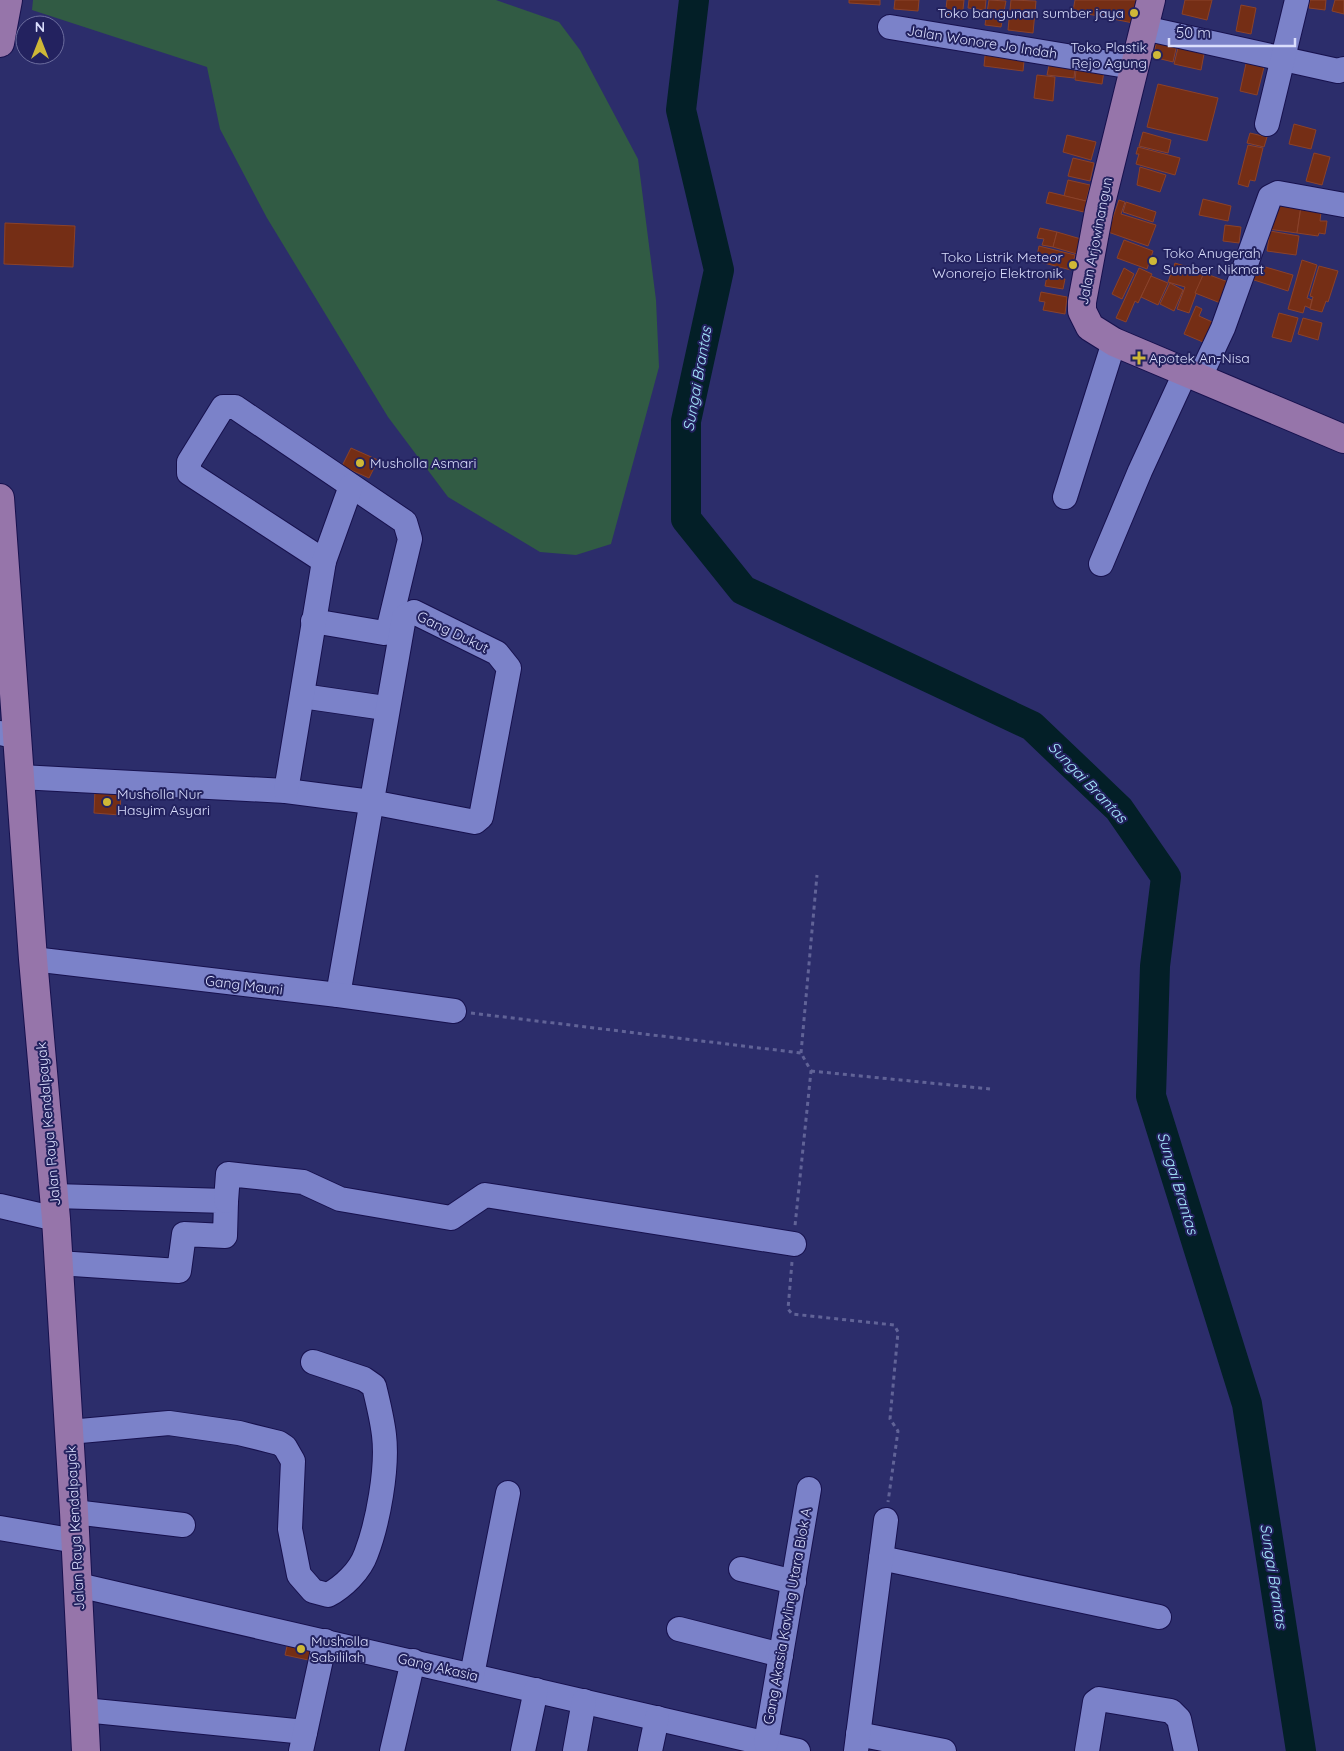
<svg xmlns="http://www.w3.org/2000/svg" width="1344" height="1751" font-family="Quicksand,sans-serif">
  <rect width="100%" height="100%" fill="#2c2d6b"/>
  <path fill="#315b44" d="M33,0H496L559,22L580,50L638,159L656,300L659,367L611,544L576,555L540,552L448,497L388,417L267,218L220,129L207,67L32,10Z"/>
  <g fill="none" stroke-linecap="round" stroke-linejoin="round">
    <path stroke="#031f27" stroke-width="30" d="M694,0L681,110L719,270L686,421V519L743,590L1032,726L1119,809L1166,877L1155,966L1151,1096L1247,1404L1301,1751"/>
  </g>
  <g fill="#752e15" stroke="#8b422a">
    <path d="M849,0H880V5L849,3Z"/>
    <path d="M895,0H919L918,11L894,9Z"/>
    <path d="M947,0H964L962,19L945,17Z"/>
    <path d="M969,0H986L985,10L968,8Z"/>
    <path d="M989,0L1006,1L1001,27L985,25Z"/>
    <path d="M1011,0L1036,1L1033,33L1008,30Z"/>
    <path d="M1075,0H1143L1138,24L1073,11Z"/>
    <path d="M1185,0H1212L1207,20L1182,14Z"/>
    <path d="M1310,0H1326L1325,10L1309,8Z"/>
    <path d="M1335,0H1344V14L1332,11Z"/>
    <path d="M1241,5L1256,8L1251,34L1236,31Z"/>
    <path d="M1158,36L1178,40L1173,62L1153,57Z"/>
    <path d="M1185,44L1193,51L1204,54L1201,70L1174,64L1178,48L1184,49Z"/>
    <path d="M986,47L1025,51L1023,71L984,66Z"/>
    <path d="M1051,56L1076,58L1074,78L1047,75Z"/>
    <path d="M1247,59L1265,63L1257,95L1240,91Z"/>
    <path d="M1077,61L1105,65L1102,84L1075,80Z"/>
    <path d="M1037,75L1055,77L1053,101L1034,98Z"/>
    <path d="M1158,84L1218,98L1207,141L1147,127Z"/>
    <path d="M1294,124L1316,130L1311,149L1289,144Z"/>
    <path d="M1143,132L1171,140L1168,153L1139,146Z"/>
    <path d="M1250,133L1267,137L1264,147L1247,143Z"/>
    <path d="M1067,135L1096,142L1091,160L1063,152Z"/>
    <path d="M1248,145L1263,148L1255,181L1250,180L1248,187L1238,184Z"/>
    <path d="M1138,147L1180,158L1175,175L1136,164L1139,154H1136Z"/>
    <path d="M1314,153L1330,157L1322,185L1306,181Z"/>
    <path d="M1073,158L1094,163L1090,181L1068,176Z"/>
    <path d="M1140,167L1166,175L1160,192L1137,185Z"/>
    <path d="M1068,180L1090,185L1086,201L1064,196Z"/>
    <path d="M1049,192L1090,202L1088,213L1046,203Z"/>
    <path d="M1273,196L1302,200L1297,233L1268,229Z"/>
    <path d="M1203,199L1231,206L1228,221L1199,215Z"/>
    <path d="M1119,200L1125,202L1121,214L1156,225L1148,246L1108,232Z"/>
    <path d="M1302,200L1322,203L1320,221H1327L1325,234L1319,233L1318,236L1297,233Z"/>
    <path d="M1126,202L1156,212L1153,222L1123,212Z"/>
    <path d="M5,223L75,226L73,267L4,264Z"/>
    <path d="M1225,225L1241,227L1239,243L1223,241Z"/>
    <path d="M1040,228L1057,232L1053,247L1042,245L1044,239L1037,238Z"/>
    <path d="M1270,231L1299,236L1296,255L1267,251Z"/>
    <path d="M1057,232L1081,239L1077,254L1053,247Z"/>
    <path d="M1124,240L1153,251L1147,269L1117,258Z"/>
    <path d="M1039,246L1075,255L1071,270L1036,261Z"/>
    <path d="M1302,260L1317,265L1307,298L1312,300L1310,308L1305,306L1303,313L1288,309Z"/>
    <path d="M1175,263L1204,272L1189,313L1177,309L1185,287L1168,282Z"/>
    <path d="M1255,264L1293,275L1288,291L1251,279Z"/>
    <path d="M1319,266L1338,271L1328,302L1326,301L1322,312L1310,309L1313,297L1310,296Z"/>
    <path d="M1124,268L1134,274L1122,299L1112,294Z"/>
    <path d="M1139,268L1152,274L1138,303L1135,301L1126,322L1116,318Z"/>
    <path d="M1204,273L1231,283L1223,304L1195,293Z"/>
    <path d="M1047,276L1065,279L1063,289L1045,286Z"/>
    <path d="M1151,276L1168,283L1158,305L1141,297Z"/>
    <path d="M1170,283L1183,290L1174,311L1160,304Z"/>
    <path d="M1041,292L1067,297L1065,314L1043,310L1045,302L1039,301Z"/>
    <path d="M1196,306L1202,309L1199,316L1219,325L1210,345L1184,334Z"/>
    <path d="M1279,313L1298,318L1291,342L1272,337Z"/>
    <path d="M1303,318L1322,323L1318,340L1298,334Z"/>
    <path d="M351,448L378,460L369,478L342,466Z"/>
    <path d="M95,790L121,791L120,815L94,813Z"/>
    <path d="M289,1638L317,1644L313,1661L285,1655Z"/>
  </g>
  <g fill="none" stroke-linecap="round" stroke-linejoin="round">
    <g stroke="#17114e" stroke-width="26">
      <g id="minor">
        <path d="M890,27L1133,67"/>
        <path d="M1144,28L1338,71L1344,69"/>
        <path d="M1267,124L1297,0"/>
        <path d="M1200,377L1223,328L1270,197L1278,193L1344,205"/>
        <path d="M1065,497L1114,342"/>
        <path d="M1101,564L1140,471L1186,371"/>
        <path d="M313,621L384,633L388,631L410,539L405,522L235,407H223L189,462V473L324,561"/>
        <path d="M302,696L378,707"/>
        <path d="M0,733L18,737"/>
        <path d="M20,777L286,791L371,802L475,822L481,817L509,668L497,653L414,612L404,617L338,995"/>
        <path d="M286,791L324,561L351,486"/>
        <path d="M33,959L338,995L454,1011"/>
        <path d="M54,1196L226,1201L225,1236L184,1234L179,1271L58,1263"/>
        <path d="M226,1201L228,1174L303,1182L340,1199L451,1218L485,1195L794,1244"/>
        <path d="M0,1206L56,1219"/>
        <path d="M69,1432L169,1423L239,1433L279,1443L285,1447L293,1461L290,1529L299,1575L313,1591L328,1595C343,1587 360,1571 366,1554C378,1523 388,1468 384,1435C382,1418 378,1402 374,1386L364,1379L313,1362"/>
        <path d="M74,1512L183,1525"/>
        <path d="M0,1528L76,1541"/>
        <path d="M881,1558L1159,1617"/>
        <path d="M741,1569L794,1582"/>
        <path d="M78,1585L798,1751"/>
        <path d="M679,1629L781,1655"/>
        <path d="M472,1675L508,1493"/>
        <path d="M84,1710L305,1732"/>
        <path d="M858,1734L944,1751"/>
        <path d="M766,1743L809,1489"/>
        <path d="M301,1751L325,1641"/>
        <path d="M392,1751L413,1661"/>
        <path d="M523,1751L536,1690"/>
        <path d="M575,1751L584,1701"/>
        <path d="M650,1751L657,1718"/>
        <path d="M856,1751L886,1520"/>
        <path d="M1087,1751L1095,1702L1099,1699L1171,1711L1179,1719L1186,1751"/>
      </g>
    </g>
    <g stroke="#17114e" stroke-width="30">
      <g id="major">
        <path d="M1151,0L1099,211L1082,302V311L1090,327L1114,342L1344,439"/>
        <path d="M0,43L8,0"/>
        <path d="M0,498L33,959L56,1219L74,1512L86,1751"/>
      </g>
    </g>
    <g stroke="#616397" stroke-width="3" stroke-dasharray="4 4" stroke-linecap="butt">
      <path d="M471,1013L801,1053L811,1071L795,1226"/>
      <path d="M801,1053L817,875"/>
      <path d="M811,1071L990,1089"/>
      <path d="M792,1262L788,1309L792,1314L894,1325L898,1332L890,1419L898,1431L888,1502"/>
    </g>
    <use href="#minor" stroke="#7b82c9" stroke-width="24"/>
    <use href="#major" stroke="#9675aa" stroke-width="28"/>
  </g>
  <g fill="#cfb837" stroke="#23225f" stroke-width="2">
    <circle cx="1134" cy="13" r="5"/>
    <circle cx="1157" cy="55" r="5"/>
    <circle cx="1153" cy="261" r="5"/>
    <circle cx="1073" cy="265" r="5"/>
    <path d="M1136.5 350.5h5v5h5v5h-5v5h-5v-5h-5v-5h5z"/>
    <circle cx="360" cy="463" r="5"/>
    <circle cx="107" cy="802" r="5"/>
    <circle cx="301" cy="1649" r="5"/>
  </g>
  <g text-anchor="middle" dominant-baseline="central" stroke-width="4" stroke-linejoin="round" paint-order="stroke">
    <g font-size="14" fill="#dadefd" stroke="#23225f" text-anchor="start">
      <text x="1124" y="13" text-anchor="end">Toko bangunan sumber jaya</text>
      <text x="1147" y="47" text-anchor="end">Toko Plastik<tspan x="1147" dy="16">Rejo Agung</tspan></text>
      <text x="1163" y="253">Toko Anugerah<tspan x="1163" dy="16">Sumber Nikmat</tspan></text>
      <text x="1063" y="257" text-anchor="end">Toko Listrik Meteor<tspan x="1063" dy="16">Wonorejo Elektronik</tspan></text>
      <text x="1149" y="358">Apotek An-Nisa</text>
      <text x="370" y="463">Musholla Asmari</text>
      <text x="117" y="794">Musholla Nur<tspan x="117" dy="16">Hasyim Asyari</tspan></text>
      <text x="311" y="1641">Musholla<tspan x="311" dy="16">Sabililah</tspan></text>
    </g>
    <g font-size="14" fill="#dadefd" stroke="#23225f">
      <text transform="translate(982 42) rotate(9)">Jalan Wonore Jo Indah</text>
      <text transform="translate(1095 241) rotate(-79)">Jalan Arjowinangun</text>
      <text transform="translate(453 632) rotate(26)">Gang Dukut</text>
      <text transform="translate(244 985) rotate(7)">Gang Mauni</text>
      <text transform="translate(48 1124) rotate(-95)">Jalan Raya Kendalpayak</text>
      <text transform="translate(75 1528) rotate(-93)">Jalan Raya Kendalpayak</text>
      <text transform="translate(787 1616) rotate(-80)">Gang Akasia Kavling Utara Blok A</text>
      <text transform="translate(438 1667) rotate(13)">Gang Akasia</text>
    </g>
    <g font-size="15" font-style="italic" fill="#a6e9fd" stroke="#23225f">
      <text transform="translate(697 379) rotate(-80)">Sungai Brantas</text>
      <text transform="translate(1088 782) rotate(46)">Sungai Brantas</text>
      <text transform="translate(1178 1183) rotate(73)">Sungai Brantas</text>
      <text transform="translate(1274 1576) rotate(81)">Sungai Brantas</text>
    </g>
  </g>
  <g transform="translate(40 40)"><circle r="24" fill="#23225f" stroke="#6c6d9e"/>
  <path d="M0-4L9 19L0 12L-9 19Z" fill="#cfb837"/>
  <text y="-8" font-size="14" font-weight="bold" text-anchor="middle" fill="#dadefd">N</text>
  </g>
  <path d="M1169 38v8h126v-8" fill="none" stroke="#dadefd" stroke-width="2.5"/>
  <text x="1176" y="38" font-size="15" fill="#dadefd" stroke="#23225f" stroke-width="4" paint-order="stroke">50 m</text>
</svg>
